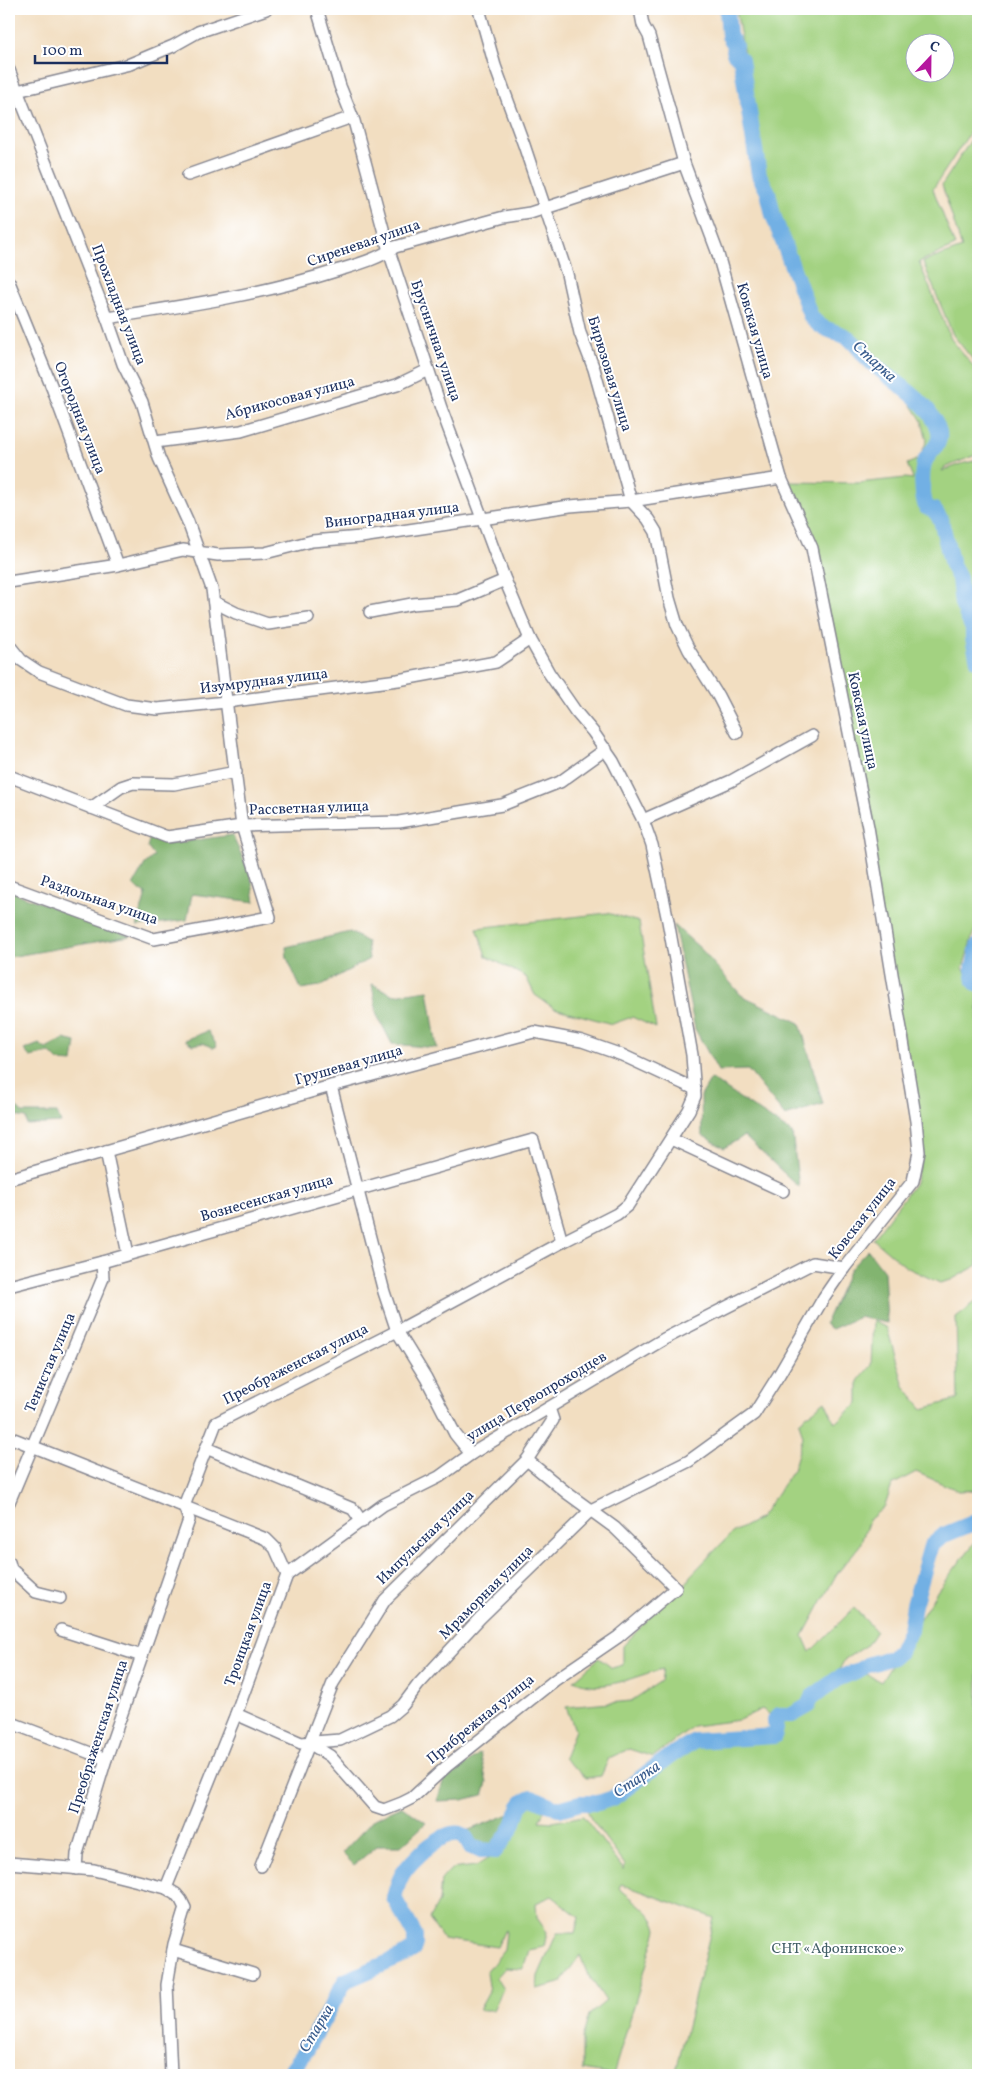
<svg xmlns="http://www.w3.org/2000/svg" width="987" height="2084" font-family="Vollkorn,serif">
  <rect width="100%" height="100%" fill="#fff"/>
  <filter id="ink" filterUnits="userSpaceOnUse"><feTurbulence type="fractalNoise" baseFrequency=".02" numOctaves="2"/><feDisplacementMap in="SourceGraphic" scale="10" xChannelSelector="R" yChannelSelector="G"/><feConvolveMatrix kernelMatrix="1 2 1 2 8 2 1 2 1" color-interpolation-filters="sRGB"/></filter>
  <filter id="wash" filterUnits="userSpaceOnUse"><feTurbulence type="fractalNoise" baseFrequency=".0096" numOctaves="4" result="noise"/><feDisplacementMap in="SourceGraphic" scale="20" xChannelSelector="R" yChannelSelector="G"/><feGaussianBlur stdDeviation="1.12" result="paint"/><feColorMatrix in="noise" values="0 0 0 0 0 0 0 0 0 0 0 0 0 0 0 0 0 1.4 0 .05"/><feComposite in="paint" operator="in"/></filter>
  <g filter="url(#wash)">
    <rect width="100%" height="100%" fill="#f2dec1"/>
    <g fill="#a3d281" stroke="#5f8070" fill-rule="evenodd">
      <path d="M736,9H978V120L933,189L955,246L919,262L951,339L978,372V454L944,468L942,471L961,464L978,460V661L973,638V629L962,604L959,578L952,565L944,532L943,533L950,566L957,580L960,603L971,628V639L978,669V926L973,934L963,968L978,992V1265L951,1280L940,1283L906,1267L873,1239L915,1183L923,1151L817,550L790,482L858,483L905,478L913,479L907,464L919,459L927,440L922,421L904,393L862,360L864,351L849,336L822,325L813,315L775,214L764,168ZM914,42H944V72H914Z"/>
      <path d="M978,129V366L953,335L923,262L962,248L942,185Z"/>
      <path d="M607,913L639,922L656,1028L632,1017L612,1024L554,1008L535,995L526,977L486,956L477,928Z"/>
      <path d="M978,1300V1490L959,1491L916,1472L892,1485L885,1506L869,1520L860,1545L836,1575L803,1636L810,1652L854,1608L876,1631L866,1646L845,1659L838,1672L808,1695L806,1702L790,1710L769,1714L762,1709L739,1720L693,1726L653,1757L629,1749L609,1758L601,1776L586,1778L564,1758L575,1730L566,1707L631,1701L661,1681L663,1669C635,1675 602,1695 574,1680L599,1658L612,1668L623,1665V1646L663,1603L686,1585L690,1576L732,1533L760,1518L793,1470L803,1437L799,1422L825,1401L835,1423L858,1403V1381L871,1365L873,1321L887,1328L904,1386L923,1409L958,1399L956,1317Z"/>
      <path d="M978,1538V2075H675L714,1918L621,1884L619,1888C631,1899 655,1913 657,1930L613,2075L582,2070V2039L589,2015L606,2001L587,1973L580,1955L560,1983L537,1989L538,1976L557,1933H575L579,1917L552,1896L536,1903L537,1918L547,1932L544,1947L529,1950L523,1969L505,1968L496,1978L503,1989L493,2010H479L489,1992L486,1973L504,1950L506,1932L505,1929L497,1947L443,1939L429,1919L439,1901L441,1880L451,1869L476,1866L497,1853L517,1824L520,1809L524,1802L531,1799L547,1805L539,1821L553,1822L583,1816L624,1870L625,1865L591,1819L585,1805L613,1802L638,1784L639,1779L676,1752L695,1741L774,1736L776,1729L775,1720L779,1715H792L808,1706L812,1697L837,1679L859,1670L881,1682L938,1590Z"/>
    </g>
    <g fill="#82b46f" stroke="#4e7266">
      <path d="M232,835L251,875L255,902L192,894L187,920L137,926L146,894L133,885L145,864L154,856L147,847L150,838L169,844Z"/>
      <path d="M9,891L130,936L9,957Z"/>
      <path d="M674,925L701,949L741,995L800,1023L823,1104L785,1116L748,1070L718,1071L695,1029Z"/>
      <path d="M350,932L367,942L369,959L320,986L301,989L287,958L286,947Z"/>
      <path d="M372,984L394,995L428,990L437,1048L392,1044L377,1015Z"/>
      <path d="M208,1031L217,1046L213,1048L203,1043L193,1045L185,1040Z"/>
      <path d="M64,1039L76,1042L73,1062L58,1061L50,1053L30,1057L24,1050L39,1044L46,1049Z"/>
      <path d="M711,1079L792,1133L799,1187L744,1136L724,1148L702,1135L701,1096Z"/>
      <path d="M15,1105L22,1113H57L61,1123L27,1125L26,1118L10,1115Z"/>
      <path d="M868,1250L884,1271L887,1323L859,1317L832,1329L825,1324L850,1269Z"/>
      <path d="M480,1753L487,1783L483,1795L462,1800L437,1801L445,1776L462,1768Z"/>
      <path d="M402,1806L426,1823L401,1846H377L354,1865L342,1853L374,1819Z"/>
      <path d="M513,1814L511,1826L495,1850L471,1846L464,1832L507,1815Z"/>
    </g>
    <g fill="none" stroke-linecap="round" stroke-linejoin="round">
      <g stroke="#72b0e4" stroke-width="16">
        <path d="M727,9L729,36L735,45L734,53L741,60L759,175L768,192L773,215L811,317C825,333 830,328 847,337C855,342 861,352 868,359C889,381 931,399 939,432C941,445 932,449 926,459C920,469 922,496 926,507L934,510L941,520L952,565L959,578L962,604L973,629V638L978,661"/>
        <path d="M978,946L973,970L975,982L978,984"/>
        <path d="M287,2075L306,2051L345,1981L403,1956L413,1950L415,1944V1935L394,1898C396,1890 398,1882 402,1875C409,1862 449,1822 465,1837C467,1839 469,1844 471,1847L481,1850L495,1851C501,1843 508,1835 512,1827C519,1813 515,1804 532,1797L559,1809L580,1803H598L613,1798L676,1752L695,1741L774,1736L776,1729L775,1720L779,1715H792L808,1706L812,1697L837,1679L859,1670L867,1665L893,1657L900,1651L910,1630L914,1605L931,1546L944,1535L978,1521"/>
      </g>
    </g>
  </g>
  <g filter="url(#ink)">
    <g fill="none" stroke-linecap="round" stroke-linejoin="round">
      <g stroke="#868690" stroke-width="14">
        <g id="minor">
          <path d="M479,9L495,66L524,145L567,274L580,333L594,369L631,501L648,519L656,532L669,598L677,625L689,650L718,696L737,733"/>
          <path d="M9,70L107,318L123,364L142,402L159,458L188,522L212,589L242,826L270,917L154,939L9,886"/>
          <path d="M17,91L130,64L173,46L198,32L266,9"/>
          <path d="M188,175L352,117"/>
          <path d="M9,282L53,390L118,565"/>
          <path d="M107,318C185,306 264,294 339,270C359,264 378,259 395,247L504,217L530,213L684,163"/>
          <path d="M155,442L241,431L397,385L428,370"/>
          <path d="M9,582L118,565L183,550L218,555L265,553L312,541L361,537L570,506L631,501L781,478"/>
          <path d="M214,602L236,613L268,624L308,618"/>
          <path d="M370,612L412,604L458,600L505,580"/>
          <path d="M9,645L21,660L39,672L126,705L157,709L226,702L398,680L496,662L530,639"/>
          <path d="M9,776L167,837L242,826L399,822L502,805L560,782L606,749"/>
          <path d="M91,808L121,787L133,783L174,784L236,772"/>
          <path d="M643,820L731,781L812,736"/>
          <path d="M331,1086L384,1292L397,1331L426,1378L455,1434L471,1454"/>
          <path d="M671,1139L783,1191"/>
          <path d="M106,1151L128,1254"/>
          <path d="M9,1179L331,1086L534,1032L582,1041L622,1055L695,1089"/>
          <path d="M9,1286L102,1262L533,1140L562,1242"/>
          <path d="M9,1437L266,1539L275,1548L287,1575L236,1714L166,1888"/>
          <path d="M206,1448L353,1509L362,1522"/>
          <path d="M9,1502L103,1278L102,1262"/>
          <path d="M9,1562L11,1569L36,1592L60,1598"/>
          <path d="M287,1575L383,1505L439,1477L471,1454L664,1339L813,1263L844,1268"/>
          <path d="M61,1630L142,1656"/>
          <path d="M236,1714L301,1743L340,1740L390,1716L403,1705L418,1685L480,1618L591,1510L689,1461L754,1414L780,1373L824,1297L844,1268L913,1181L919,1152L916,1121L868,827L812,548L781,478L717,251L684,163L649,36L643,25L640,9"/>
          <path d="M9,1722L106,1759"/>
          <path d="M309,1743L330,1756L375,1807L384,1810L402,1803L412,1798L447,1766L555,1680L618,1637L676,1588L615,1528L567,1493L527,1460"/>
          <path d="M9,1863L94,1870L166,1888L176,1894L181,1900L185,1908L174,1944L167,1985L171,2075"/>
          <path d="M261,1866L333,1683L385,1600L527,1460L553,1420L549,1408"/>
          <path d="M76,1869L77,1854L106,1759L189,1520L184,1506L216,1423L397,1331L562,1242L617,1214L628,1205L689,1110L695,1096L692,1055L668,921L652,845L643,820L613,761L593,732L576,712L549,673L530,639L505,580L441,408L389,251L354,121L340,86L317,9"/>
          <path d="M173,1950L253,1974"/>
        </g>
      </g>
      <use href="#minor" stroke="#fff" stroke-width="11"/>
    </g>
  </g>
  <g text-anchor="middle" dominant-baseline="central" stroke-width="4" stroke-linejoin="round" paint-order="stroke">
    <g font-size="15" fill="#1b2f5e" stroke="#fff">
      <text transform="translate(364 244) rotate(-19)">Сиреневая улица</text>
      <text transform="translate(118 305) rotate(69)">Прохладная улица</text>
      <text transform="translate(754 331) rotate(74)">Ковская улица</text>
      <text transform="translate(435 341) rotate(71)">Брусничная улица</text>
      <text transform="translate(609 374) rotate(73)">Бирюзовая улица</text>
      <text transform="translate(290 399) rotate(-15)">Абрикосовая улица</text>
      <text transform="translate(79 418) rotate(69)">Огородная улица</text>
      <text transform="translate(392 516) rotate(-7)">Виноградная улица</text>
      <text transform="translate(264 682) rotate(-7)">Изумрудная улица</text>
      <text transform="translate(862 721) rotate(78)">Ковская улица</text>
      <text transform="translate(309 809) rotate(-2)">Рассветная улица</text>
      <text transform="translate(99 901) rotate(19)">Раздольная улица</text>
      <text transform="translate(349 1066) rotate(-16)">Грушевая улица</text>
      <text transform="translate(267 1199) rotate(-16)">Вознесенская улица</text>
      <text transform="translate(863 1219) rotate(-52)">Ковская улица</text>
      <text transform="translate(51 1363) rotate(-67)">Тенистая улица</text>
      <text transform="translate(296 1365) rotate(-27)">Преображенская улица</text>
      <text transform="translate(537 1397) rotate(-31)">улица Первопроходцев</text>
      <text transform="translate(426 1538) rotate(-44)">Импульсная улица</text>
      <text transform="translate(487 1593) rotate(-45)">Мраморная улица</text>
      <text transform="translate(249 1634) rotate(-70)">Троицкая улица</text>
      <text transform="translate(481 1720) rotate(-39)">Прибрежная улица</text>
      <text transform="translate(99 1737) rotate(-72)">Преображенская улица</text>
    </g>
    <g font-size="15" fill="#446068" stroke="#fff">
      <text x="838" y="1949">СНТ «Афонинское»</text>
    </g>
    <g font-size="16" font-style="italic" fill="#395c8d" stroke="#fff">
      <text transform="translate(874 362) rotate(42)">Старка</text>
      <text transform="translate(637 1780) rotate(-34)">Старка</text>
      <text transform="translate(317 2029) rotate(-59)">Старка</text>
    </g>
  </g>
  <rect width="987" height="2084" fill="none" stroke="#fff" stroke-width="30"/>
  <g transform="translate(930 58) rotate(22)"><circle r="24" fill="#ffffff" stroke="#a4acbf"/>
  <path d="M0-4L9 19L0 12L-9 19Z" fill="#b5179e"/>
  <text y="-8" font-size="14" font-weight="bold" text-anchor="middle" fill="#1b2f5e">С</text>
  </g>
  <path d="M35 55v8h132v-8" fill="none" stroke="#1b2f5e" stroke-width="2.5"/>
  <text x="42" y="55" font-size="15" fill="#1b2f5e" stroke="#ffffff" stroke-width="4" paint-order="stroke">100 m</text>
</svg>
